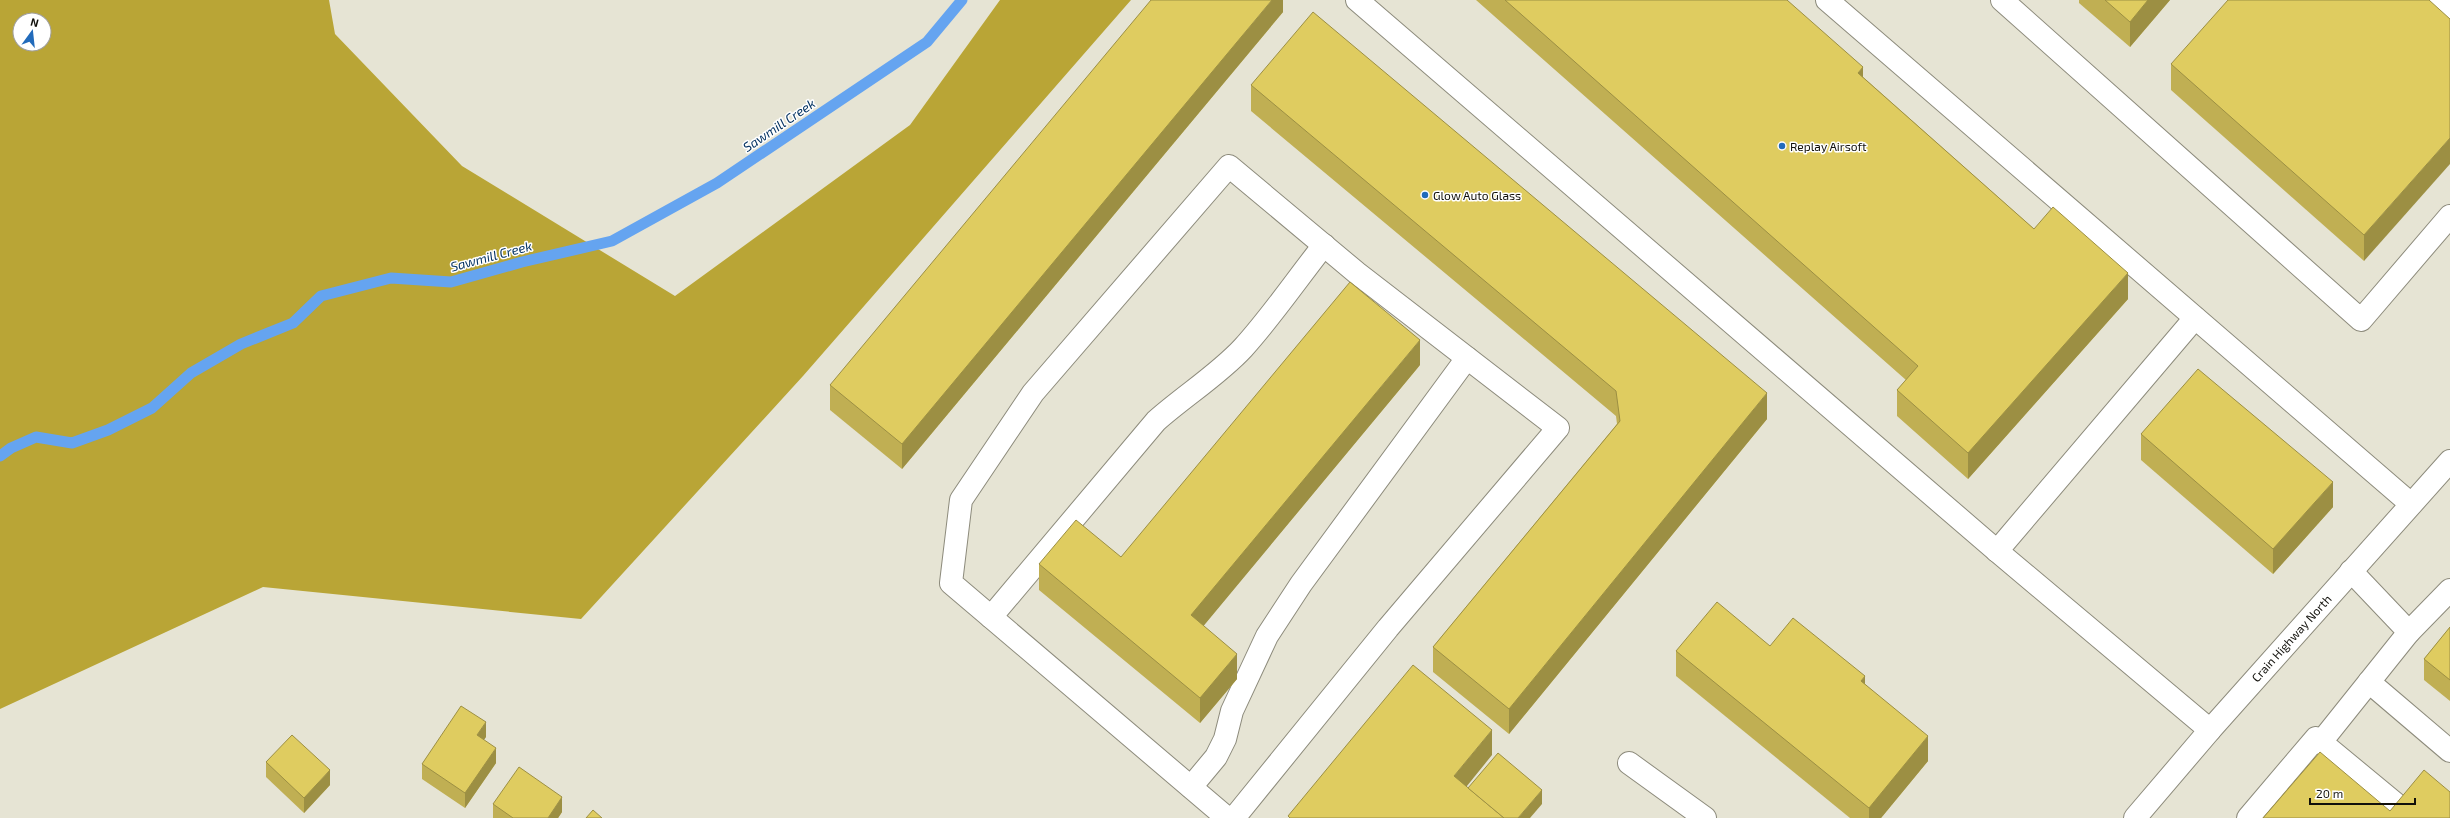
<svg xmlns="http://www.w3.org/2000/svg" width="2450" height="818" font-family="'Exo 2',sans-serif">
  <rect width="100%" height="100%" fill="#e6e4d4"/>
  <path fill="#b9a536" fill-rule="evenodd" d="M0,0H329L335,34L462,166L675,296L910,125L1000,0H1131L803,376L581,619L263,587L0,709ZM20,20H44V44H20Z"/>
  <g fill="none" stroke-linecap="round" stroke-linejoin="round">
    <path stroke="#65a4f0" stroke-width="11" d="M0,456L11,448L36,437L72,443L108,430L152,408L191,373L241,344L293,323L321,296L391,278L451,282L522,262L612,241L717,183L927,42L962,0"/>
    <g stroke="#8d8b7c" stroke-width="24">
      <g id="minor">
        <path d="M1357,0L1997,551L2210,730"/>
        <path d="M1827,0L2411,504"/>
        <path d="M2002,0L2361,320L2450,216"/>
        <path d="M2437,0L2450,11"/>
        <path d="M1997,551L2195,318"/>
        <path d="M991,617L1156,421C1184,396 1218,375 1243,348C1272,316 1297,279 1324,245"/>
        <path d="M2409,632L2450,590"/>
        <path d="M2369,682L2450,751"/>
        <path d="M2321,742L2409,632L2351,571"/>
        <path d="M1629,763L1705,818"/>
        <path d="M1191,787L1216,757L1225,739L1232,711L1267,636L1301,584L1467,358"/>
        <path d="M1227,818L951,583L961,500L1033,393L1229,166L1357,273L1558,428L1388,628L1234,818"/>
        <path d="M2248,818L2316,738L2408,814"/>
      </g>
    </g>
    <g stroke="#8d8b7c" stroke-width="24">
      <path id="major" d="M2135,818L2210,730L2450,461"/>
    </g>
    <use href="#minor" stroke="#fff" stroke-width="22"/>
    <use href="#major" stroke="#fff" stroke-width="22"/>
  </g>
  <g fill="#c0af53">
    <path d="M1283,0V12L902,469L830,410V385Z"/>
    <path d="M1476,0H1787L1863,77L2034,229L2128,299L1968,479L1897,416V390L1906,380Z"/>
    <path d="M2079,0H2170L2130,47L2079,3Z"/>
    <path d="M2429,0L2364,261L2171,90V64Z"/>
    <path d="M1251,85L1767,419L1509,734L1433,672V647L1617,424L1616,416L1251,111Z"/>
    <path d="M1420,365L1203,626L1237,679L1200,723L1039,590V564L1121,557Z"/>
    <path d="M2141,434L2333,507L2273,574L2141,460Z"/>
    <path d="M2450,627V701L2424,680V659Z"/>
    <path d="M1770,646L1865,684L1928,761L1881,818H1850L1676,676V651Z"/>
    <path d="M486,737L483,740L496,763L465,808L422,779V764Z"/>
    <path d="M266,762L330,785L304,813L266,777Z"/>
    <path d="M493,804L562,812L558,818H493Z"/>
  </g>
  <g fill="#9c8f43">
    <path d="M1272,0H1283V12L902,469V444Z"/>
    <path d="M2148,0H2170L2130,47V22Z"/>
    <path d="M1863,67V93L1858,73Z"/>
    <path d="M2450,138V164L2364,261V235Z"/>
    <path d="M2128,273V299L1968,479V453Z"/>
    <path d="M1420,340V365L1191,641V615Z"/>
    <path d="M1767,393V419L1509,734V709Z"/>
    <path d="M2333,482V507L2273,574V549Z"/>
    <path d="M1237,654V679L1200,723V698Z"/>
    <path d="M1865,676V702L1861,681Z"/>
    <path d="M486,722V737L477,750V735Z"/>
    <path d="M1492,730V755L1454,802V776Z"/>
    <path d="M1928,736V761L1881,818H1869V808Z"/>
    <path d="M496,748V763L465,808V793Z"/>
    <path d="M330,770V785L304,813V798Z"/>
    <path d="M1542,790V804L1530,818H1518Z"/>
    <path d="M562,797V812L558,818H548Z"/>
  </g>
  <g fill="#dfcc60" stroke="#9c8f43">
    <path d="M1151,0H1272L902,444L830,385Z"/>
    <path d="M1505,0H1787L1863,67L1858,73L2034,229L2053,207L2128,273L1968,453L1897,390L1918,366Z"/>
    <path d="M2105,0H2148L2130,22Z"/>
    <path d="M2228,0H2429L2450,19V138L2364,235L2171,64Z"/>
    <path d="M1313,12L1767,393L1509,709L1433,647L1620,421L1616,391L1251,85Z"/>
    <path d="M1350,282L1420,340L1191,615L1237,654L1200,698L1039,564L1076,520L1121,557Z"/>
    <path d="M2198,369L2333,482L2273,549L2141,434Z"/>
    <path d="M1717,602L1770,646L1793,618L1865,676L1861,681L1928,736L1869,808L1676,651Z"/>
    <path d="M2450,627V680L2424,659Z"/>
    <path d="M1413,665L1492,730L1454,776L1504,818H1290L1288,816Z"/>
    <path d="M461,706L486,722L477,735L496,748L465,793L422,764Z"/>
    <path d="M292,735L330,770L304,798L266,762Z"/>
    <path d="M2320,752L2390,811L2424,770L2450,792V818H2263Z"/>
    <path d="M1498,753L1542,790L1518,818H1504L1468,788Z"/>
    <path d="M519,767L562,797L548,818H513L493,804Z"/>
    <path d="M593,810L602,818H586Z"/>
  </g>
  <g fill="#226bbb" stroke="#fff" stroke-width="1.5">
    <circle cx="1782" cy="146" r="4"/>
    <circle cx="1425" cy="195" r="4"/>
  </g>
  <g text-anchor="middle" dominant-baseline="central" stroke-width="3" stroke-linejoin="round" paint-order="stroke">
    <g font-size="12" fill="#11100b" stroke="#fff" text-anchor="start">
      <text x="1790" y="146">Replay Airsoft</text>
      <text x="1433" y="195">Glow Auto Glass</text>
    </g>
    <g font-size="12" fill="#11100b" stroke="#fff">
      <text transform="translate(2291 638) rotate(-48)">Crain Highway North</text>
    </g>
    <g font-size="13" font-style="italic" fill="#053362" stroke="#fff">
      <text transform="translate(779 125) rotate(-34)">Sawmill Creek</text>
      <text transform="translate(491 256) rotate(-15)">Sawmill Creek</text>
    </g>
  </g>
  <g transform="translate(32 32) rotate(15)"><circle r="19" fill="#ffffff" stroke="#a09f9d"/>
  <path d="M0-3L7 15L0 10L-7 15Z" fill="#226bbb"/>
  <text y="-6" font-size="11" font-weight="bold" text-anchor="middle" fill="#11100b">N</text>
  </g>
  <path d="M2310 798v6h105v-6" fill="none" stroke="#11100b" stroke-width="2"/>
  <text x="2316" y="798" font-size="12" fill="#11100b" stroke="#ffffff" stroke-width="3" paint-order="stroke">20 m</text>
</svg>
